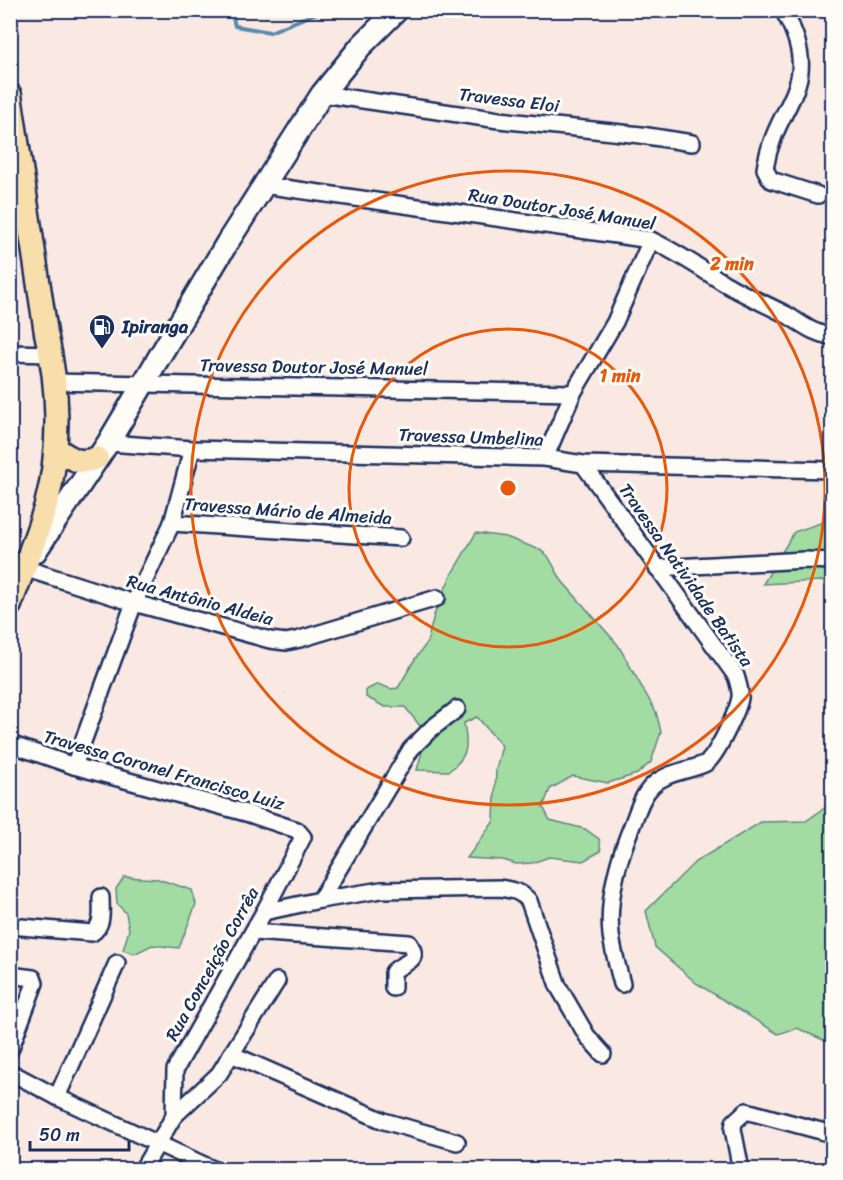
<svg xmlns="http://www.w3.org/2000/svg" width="843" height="1180" font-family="Sriracha,sans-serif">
  <rect width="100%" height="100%" fill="#fae8e3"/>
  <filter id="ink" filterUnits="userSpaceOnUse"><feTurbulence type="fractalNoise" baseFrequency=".0167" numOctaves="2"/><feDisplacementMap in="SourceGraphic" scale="12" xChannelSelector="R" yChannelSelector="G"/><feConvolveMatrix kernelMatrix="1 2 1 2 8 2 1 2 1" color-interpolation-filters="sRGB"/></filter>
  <g filter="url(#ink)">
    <g fill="#a2dca2" stroke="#5e8680" stroke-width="1.5">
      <path d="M832,519V582L821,581L763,584L794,532Z"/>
      <path d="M476,533L506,537L540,550L548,556L562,581L618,645L656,712L661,732L651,762L637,774L608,783L573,776L550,789L543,807L550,820L585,829L599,839L601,851L583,861L549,857L532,863L516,864L503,860L467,858L494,821L496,769L502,746L477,717L464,723C468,746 469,756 449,771L417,770L424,744L419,734L420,726L405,707H385L366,697V690L378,684L391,689L398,688L415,659L427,643L434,615L451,575Z"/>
      <path d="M832,803V1044L797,1028L778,1034L696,983L655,947L646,911L695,862L761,822L806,821Z"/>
      <path d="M124,877L158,879L192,890L196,904L179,948L152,945L134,954L123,950L129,930L126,913L117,904L116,889Z"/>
    </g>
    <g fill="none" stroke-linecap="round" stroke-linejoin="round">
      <path stroke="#578aab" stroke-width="4" d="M231,10L235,26L270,32L324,10"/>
      <g stroke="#1b2f5e" stroke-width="20">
        <g id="minor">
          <path d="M783,10C827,87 775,101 765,169L771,180L818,195"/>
          <path d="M322,94L499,120L641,135L692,143"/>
          <path d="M263,185L651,240C677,252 700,268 724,283C744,295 766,304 787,315C804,325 812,333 832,337"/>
          <path d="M10,353L51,354"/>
          <path d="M54,382L573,393"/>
          <path d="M108,443L192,449L545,458L583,464L832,470"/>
          <path d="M545,458L573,393L615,322L651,240"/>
          <path d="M583,464L736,676C738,683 741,691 740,698C738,710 716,757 706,763C688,772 667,771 652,786C642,796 638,810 633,823C619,857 607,897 611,935C613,951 618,968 622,984"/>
          <path d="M172,523L401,538"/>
          <path d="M24,568L134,603L270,640L286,642L300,639L437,598"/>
          <path d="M657,568L805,560L832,561"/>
          <path d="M10,744L74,766L246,813L297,830L303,837L264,912L175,1070L174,1116L142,1170"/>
          <path d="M74,766L134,603L172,523L192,449"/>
          <path d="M320,900L411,749L431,729L457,709"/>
          <path d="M264,912L320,900L381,890L500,888C512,890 521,891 529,901L558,986L587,1036L603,1054"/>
          <path d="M10,926L92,933C104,925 101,911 101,897"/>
          <path d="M253,932L409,943C422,963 403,961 393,972V988"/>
          <path d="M10,975L33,978L35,983L10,1050"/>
          <path d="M231,1054L384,1121L457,1142"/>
          <path d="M10,1072L57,1097L215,1170"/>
          <path d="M57,1097L117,963"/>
          <path d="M174,1116L219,1074L277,981"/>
          <path d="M741,1170L733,1129L734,1122L746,1111L832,1134"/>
        </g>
      </g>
      <g stroke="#1b2f5e" stroke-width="26">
        <path id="secondary" d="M35,552L108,443L227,243L322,94L361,46L397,10"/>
      </g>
      <g stroke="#1b2f5e" stroke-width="27">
        <g id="primary">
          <path d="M10,95L46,333C59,388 61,450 46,505C36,539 22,572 10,605"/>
          <path d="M56,449C73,459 78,465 97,458"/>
        </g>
      </g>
      <use href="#minor" stroke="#fdfcf7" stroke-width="15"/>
      <use href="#secondary" stroke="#fdfcf7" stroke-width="21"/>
      <use href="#primary" stroke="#f8deab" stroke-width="22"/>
    </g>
  </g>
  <g fill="none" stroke="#e8590c" stroke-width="3">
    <circle cx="508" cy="488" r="159"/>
    <circle cx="508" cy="488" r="317"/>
  </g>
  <defs>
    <g id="fuel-pin" transform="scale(1.35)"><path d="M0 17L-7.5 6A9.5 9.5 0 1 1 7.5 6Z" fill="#1b2f5e" stroke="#fdfcf7"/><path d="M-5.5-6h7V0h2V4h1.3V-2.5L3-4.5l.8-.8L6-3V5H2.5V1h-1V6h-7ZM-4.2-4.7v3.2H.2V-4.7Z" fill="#fff"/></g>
  </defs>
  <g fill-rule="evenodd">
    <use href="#fuel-pin" x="102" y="327"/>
  </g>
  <g text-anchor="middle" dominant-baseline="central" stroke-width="6" stroke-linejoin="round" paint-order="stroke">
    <g font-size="18" fill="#1b2f5e" stroke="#fdfcf7">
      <text transform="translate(509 100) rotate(7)">Travessa Eloi</text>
      <text transform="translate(562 209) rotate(9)">Rua Doutor José Manuel</text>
      <text transform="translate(314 367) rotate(1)">Travessa Doutor José Manuel</text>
      <text transform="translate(471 437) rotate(2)">Travessa Umbelina</text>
      <text transform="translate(288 511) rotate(4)">Travessa Mário de Almeida</text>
      <text transform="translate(686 575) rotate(55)">Travessa Natividade Batista</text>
      <text transform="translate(200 600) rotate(15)">Rua Antônio Aldeia</text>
      <text transform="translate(164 770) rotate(16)">Travessa Coronel Francisco Luiz</text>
      <text transform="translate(212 964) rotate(-61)">Rua Conceição Corrêa</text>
    </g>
    <g font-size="18" font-weight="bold" fill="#1b2f5e" stroke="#fdfcf7" text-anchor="start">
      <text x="122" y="327">Ipiranga</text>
    </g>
  </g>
  <circle cx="508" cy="488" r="9" fill="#e8590c" stroke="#fdfcf7" stroke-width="3"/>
  <g font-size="18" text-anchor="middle" font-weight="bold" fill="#e8590c" stroke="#fdfcf7" stroke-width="6" stroke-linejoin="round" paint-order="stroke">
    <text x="732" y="270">2 min</text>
    <text x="620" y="382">1 min</text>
  </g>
  <rect width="843" height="1180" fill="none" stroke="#fdfcf7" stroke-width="36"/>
  <rect x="18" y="18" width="807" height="1144" fill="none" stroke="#1b2f5e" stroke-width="2" filter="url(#ink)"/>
  <path d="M30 1141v9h99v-9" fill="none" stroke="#1b2f5e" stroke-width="3"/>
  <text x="39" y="1141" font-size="18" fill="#1b2f5e" stroke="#fdfcf7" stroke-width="4.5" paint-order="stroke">50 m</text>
</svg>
